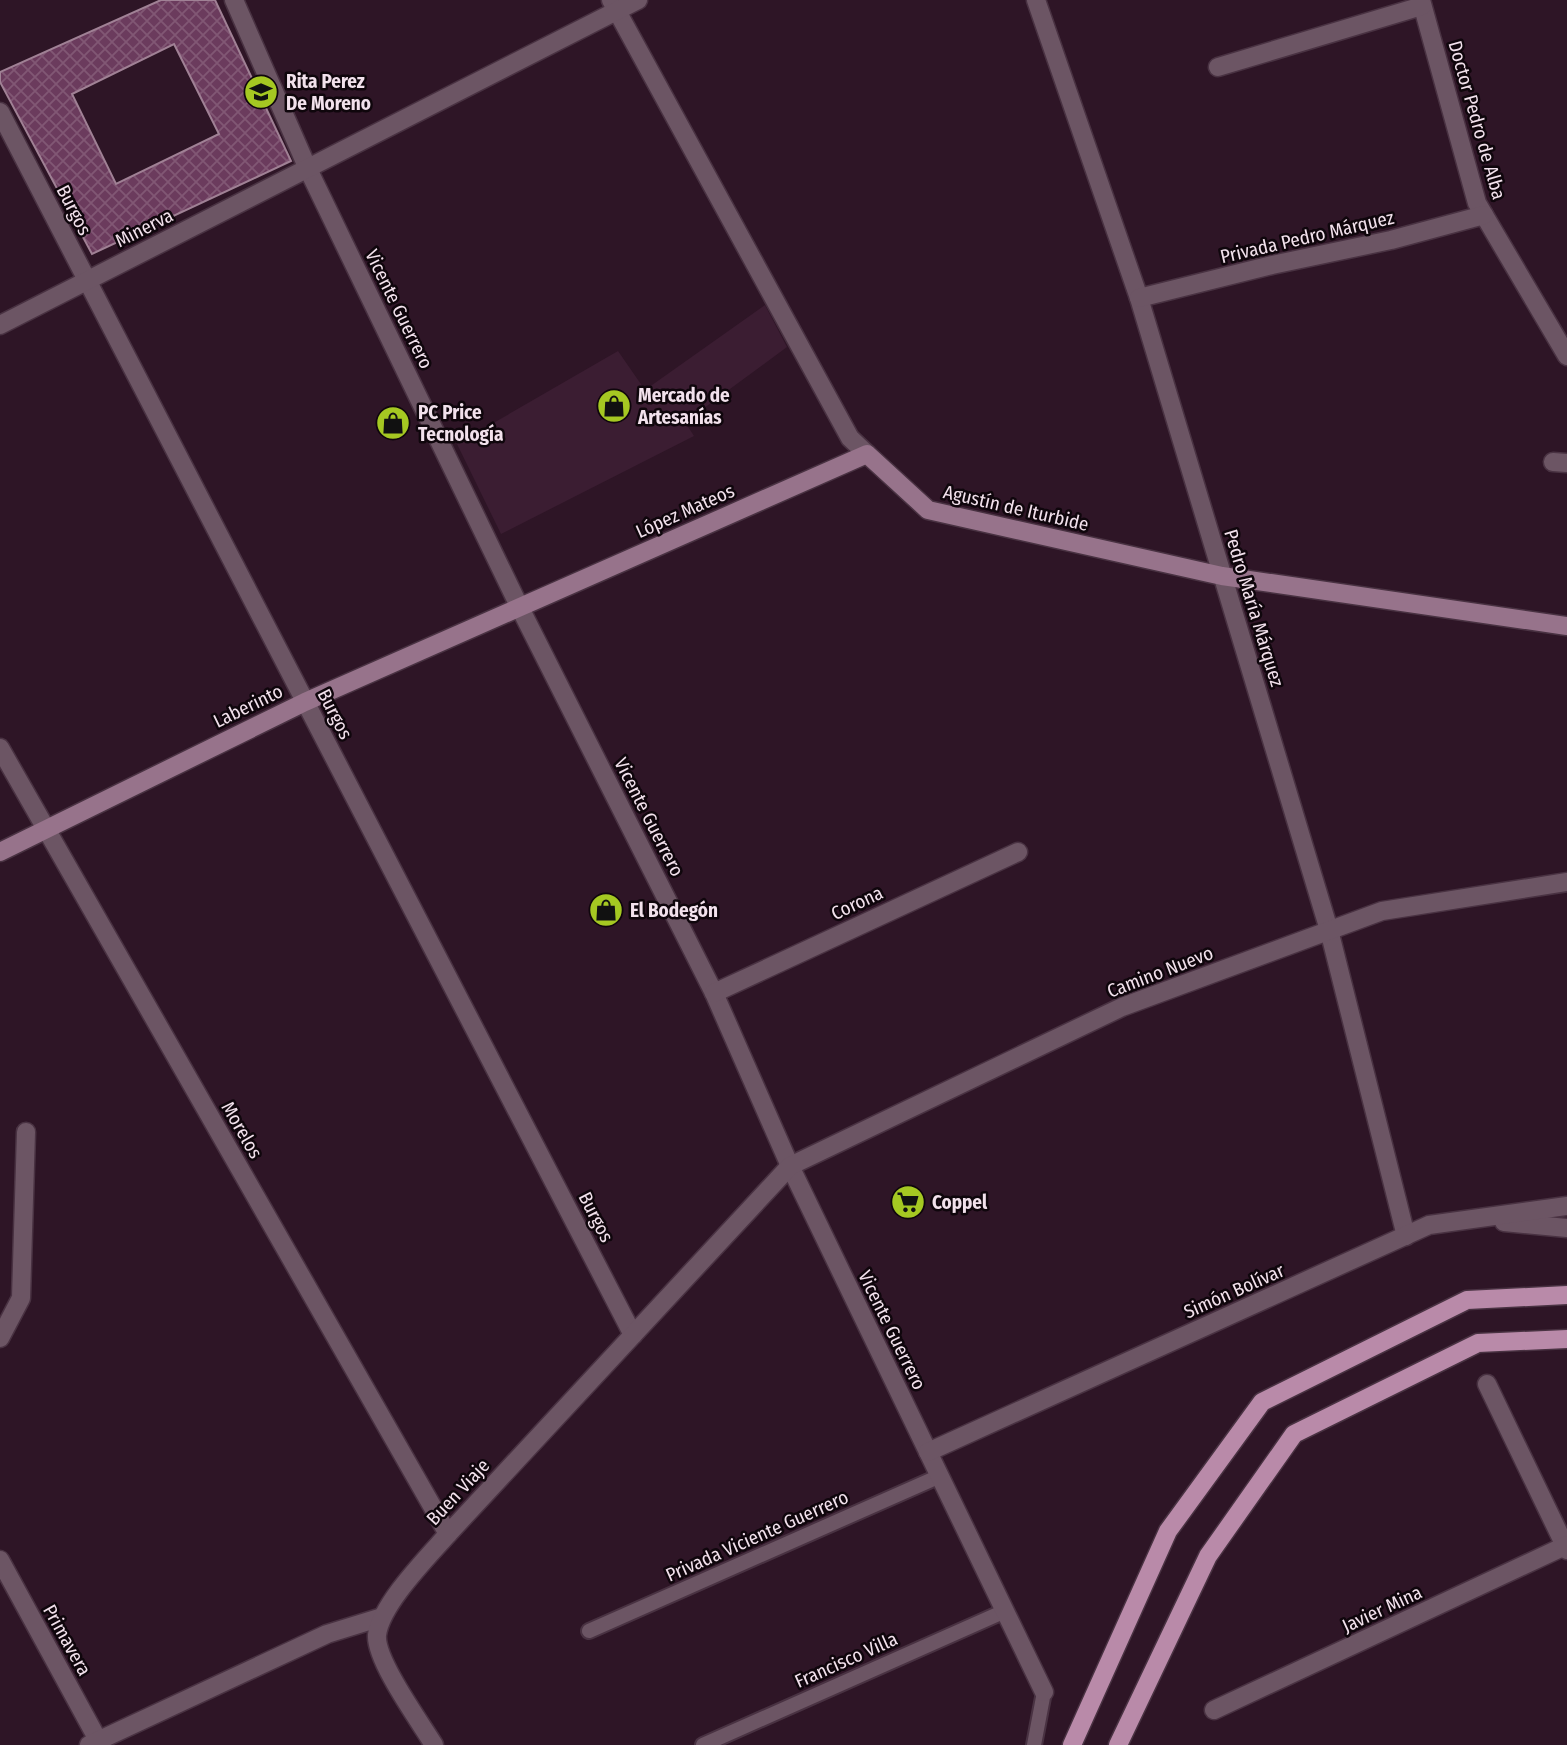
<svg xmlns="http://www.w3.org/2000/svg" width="1567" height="1745" font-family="'Fira Sans Condensed',sans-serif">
  <defs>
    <pattern id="building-cross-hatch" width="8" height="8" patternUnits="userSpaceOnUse" patternTransform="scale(1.75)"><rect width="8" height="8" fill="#6b3b5d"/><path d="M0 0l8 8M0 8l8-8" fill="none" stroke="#815774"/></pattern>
  </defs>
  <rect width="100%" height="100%" fill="#2e1526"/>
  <path fill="#3b1d32" d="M765,305L787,347L685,422L694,436L501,534L457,444L618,351L645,390Z"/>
  <path fill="url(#building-cross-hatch)" stroke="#a08195" stroke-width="2" fill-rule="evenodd" d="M161,0H215L291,161L92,254L0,82V72ZM174,44L219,134L116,184L72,94Z"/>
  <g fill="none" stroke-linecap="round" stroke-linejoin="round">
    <g stroke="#493242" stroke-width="18">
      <g id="lane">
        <path d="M589,1631L940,1476"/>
        <path d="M703,1745L1005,1611"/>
        <path d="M1034,1745L1044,1692"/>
      </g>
    </g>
    <g stroke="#493242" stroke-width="21">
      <g id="street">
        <path d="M234,0L308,169L519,606L714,993L790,1166L1044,1692"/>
        <path d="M611,0L850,438L867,454"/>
        <path d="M1036,0L1139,298L1329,930L1406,1236"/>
        <path d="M1421,0L1477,203L1567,356"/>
        <path d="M1218,67L1422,6"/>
        <path d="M0,112L633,1335"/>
        <path d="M1139,298L1272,265L1391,240L1484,215"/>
        <path d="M0,325L638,0"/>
        <path d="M1553,462L1567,463"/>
        <path d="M0,748L448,1534"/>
        <path d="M714,993L1018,852"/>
        <path d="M1504,1222L1567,1228"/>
        <path d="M0,1338L21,1298L26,1132"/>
        <path d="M1487,1384L1567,1550"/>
        <path d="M928,1452L1429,1225L1567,1206"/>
        <path d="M0,1560L98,1740"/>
        <path d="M1214,1710L1567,1545"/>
        <path d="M89,1745L327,1634L382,1617"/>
        <path d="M434,1745C420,1722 375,1660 377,1635C381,1604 427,1558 448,1534L790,1166L1122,1007L1382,911L1567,882"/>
      </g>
    </g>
    <g stroke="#493242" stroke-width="21">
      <path id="secondary" d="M0,852L305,702L867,454L928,510L1222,576L1567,626"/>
    </g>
    <g stroke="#493242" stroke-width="21">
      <g id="primary">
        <path d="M1072,1745L1168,1531L1262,1402L1467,1300L1567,1295"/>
        <path d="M1118,1745L1208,1556L1294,1434L1478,1343L1567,1339"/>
      </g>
    </g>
    <use href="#lane" stroke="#6c5564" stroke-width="14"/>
    <use href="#street" stroke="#6c5564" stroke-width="18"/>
    <use href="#secondary" stroke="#97738b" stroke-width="18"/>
    <use href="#primary" stroke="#b98aa9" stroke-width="18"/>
  </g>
  <defs>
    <g id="school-disc" transform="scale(1.75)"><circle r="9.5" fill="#a5c822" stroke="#0f060c"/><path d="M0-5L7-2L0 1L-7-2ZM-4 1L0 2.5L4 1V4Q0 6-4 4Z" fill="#111"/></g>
    <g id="shop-disc" transform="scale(1.75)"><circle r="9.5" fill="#a5c822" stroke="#0f060c"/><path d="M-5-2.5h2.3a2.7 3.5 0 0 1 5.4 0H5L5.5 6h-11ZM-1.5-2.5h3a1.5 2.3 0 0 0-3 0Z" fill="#111"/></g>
    <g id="supermarket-disc" transform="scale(1.75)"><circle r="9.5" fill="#a5c822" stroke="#0f060c"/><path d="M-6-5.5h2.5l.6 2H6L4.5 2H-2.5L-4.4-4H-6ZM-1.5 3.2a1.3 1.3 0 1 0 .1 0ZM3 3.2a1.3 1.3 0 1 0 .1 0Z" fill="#111"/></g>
  </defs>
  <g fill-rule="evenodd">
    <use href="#school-disc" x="261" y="92"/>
    <use href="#shop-disc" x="614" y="406"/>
    <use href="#shop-disc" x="393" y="423"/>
    <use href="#shop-disc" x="606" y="910"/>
    <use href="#supermarket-disc" x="908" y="1202"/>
  </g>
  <g text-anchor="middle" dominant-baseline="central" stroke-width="5" stroke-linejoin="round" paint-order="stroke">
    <g font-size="19" font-weight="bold" fill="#f2e1ec" stroke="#0f060c" text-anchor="start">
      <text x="286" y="81">Rita Perez<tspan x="286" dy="22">De Moreno</tspan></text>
      <text x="638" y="395">Mercado de<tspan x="638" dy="22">Artesanías</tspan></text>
      <text x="418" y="412">PC Price<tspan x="418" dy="22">Tecnología</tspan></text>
      <text x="630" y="910">El Bodegón</text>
      <text x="932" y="1202">Coppel</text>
    </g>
    <g font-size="19" fill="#f2e1ec" stroke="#0f060c">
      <text transform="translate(1477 120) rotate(74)">Doctor Pedro de Alba</text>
      <text transform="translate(74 210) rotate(63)">Burgos</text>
      <text transform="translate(144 228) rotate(-27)">Minerva</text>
      <text transform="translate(1307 237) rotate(-13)">Privada Pedro Márquez</text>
      <text transform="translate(399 309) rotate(64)">Vicente Guerrero</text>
      <text transform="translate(1016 508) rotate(13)">Agustín de Iturbide</text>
      <text transform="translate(685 511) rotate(-24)">López Mateos</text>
      <text transform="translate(1254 608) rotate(73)">Pedro María Márquez</text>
      <text transform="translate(248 706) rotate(-26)">Laberinto</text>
      <text transform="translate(335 714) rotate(63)">Burgos</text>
      <text transform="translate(649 817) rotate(63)">Vicente Guerrero</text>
      <text transform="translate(857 903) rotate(-25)">Corona</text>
      <text transform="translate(1160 972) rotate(-21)">Camino Nuevo</text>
      <text transform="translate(242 1130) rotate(60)">Morelos</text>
      <text transform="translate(596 1217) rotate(63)">Burgos</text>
      <text transform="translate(1234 1291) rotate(-24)">Simón Bolívar</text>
      <text transform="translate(892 1330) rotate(64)">Vicente Guerrero</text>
      <text transform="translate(458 1492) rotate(-47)">Buen Viaje</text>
      <text transform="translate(757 1536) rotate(-24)">Privada Viciente Guerrero</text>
      <text transform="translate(1382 1609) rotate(-25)">Javier Mina</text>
      <text transform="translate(67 1640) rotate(61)">Primavera</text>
      <text transform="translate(846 1660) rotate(-24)">Francisco Villa</text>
    </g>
  </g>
</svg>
